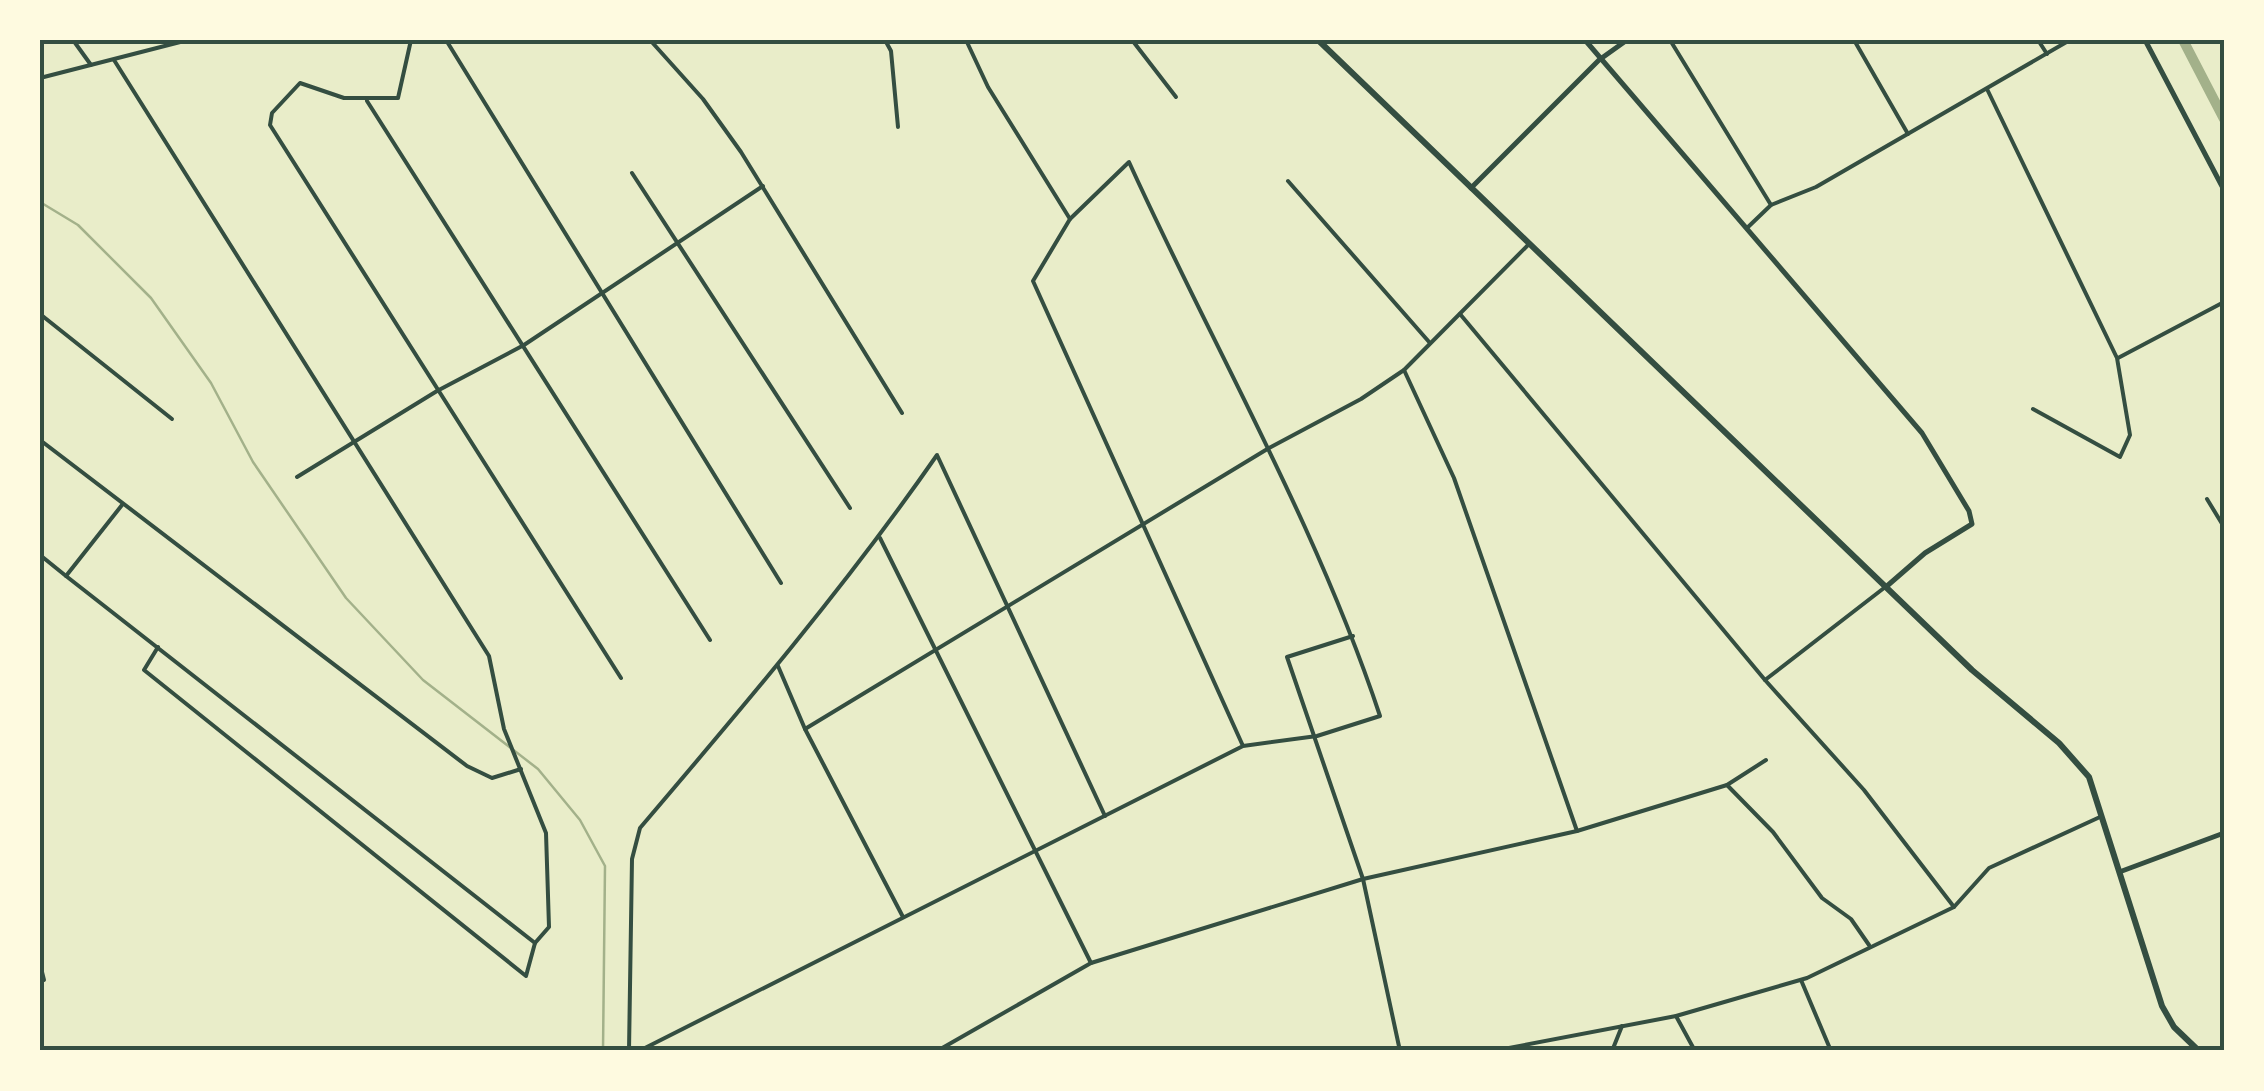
<svg xmlns="http://www.w3.org/2000/svg" width="2264" height="1091" font-family="'Fira Sans Condensed',sans-serif">
  <rect width="100%" height="100%" fill="#e9edc9"/>
  <g fill="none" stroke-linecap="round" stroke-linejoin="round">
    <path stroke="#a3b18a" stroke-width="2.5" d="M40,202L78,225L151,298L211,383L253,462L346,598L423,680L538,769L580,820L605,866L603,1051"/>
    <path stroke="#a3b18a" stroke-width="10" d="M2183,40L2224,119"/>
    <g stroke="#344e41" stroke-width="4">
      <path d="M73,40L91,65"/>
      <path d="M411,40L398,98H344L300,83L272,113L270,125L621,678"/>
      <path d="M446,40L781,583"/>
      <path d="M650,40L703,99L741,152L902,413"/>
      <path d="M885,40L891,51L898,127"/>
      <path d="M966,40L988,87L1070,219"/>
      <path d="M1132,40L1176,97"/>
      <path d="M1670,40L1771,205"/>
      <path d="M1854,40L1908,134"/>
      <path d="M2038,40L2047,54"/>
      <path d="M114,60L489,656L504,729L546,833L549,927L535,943L526,976L144,670L158,647"/>
      <path d="M40,78L188,40"/>
      <path d="M1987,89L2117,358L2130,435L2120,457L2033,409"/>
      <path d="M367,101L710,640"/>
      <path d="M632,173L850,508"/>
      <path d="M1288,181L1430,343"/>
      <path d="M1747,228L1771,205L1816,187L2070,40"/>
      <path d="M40,314L172,419"/>
      <path d="M1460,314L1765,680L1864,790L1954,907"/>
      <path d="M2118,358L2224,302"/>
      <path d="M1404,370L1454,478L1577,831"/>
      <path d="M40,440L467,766L492,778L521,769"/>
      <path d="M297,477L437,391L524,345L763,186"/>
      <path d="M2207,499L2224,527"/>
      <path d="M122,505L66,576L535,943"/>
      <path d="M880,538L1091,963"/>
      <path d="M40,555L66,576"/>
      <path d="M1353,636L1287,657L1363,879L1400,1051"/>
      <path d="M778,666L805,729L903,917"/>
      <path d="M1765,680L1884,588"/>
      <path d="M805,729L1269,448L1361,399L1404,370L1529,244"/>
      <path d="M1727,785L1773,832L1822,898L1851,919L1869,945"/>
      <path d="M40,964L44,980"/>
      <path d="M1801,980L1831,1051"/>
      <path d="M1676,1016L1695,1051"/>
      <path d="M629,1051L632,859L640,828C743,707 846,586 937,455L1105,816"/>
      <path d="M639,1051L1243,746L1317,736L1380,716C1316,523 1213,347 1129,162L1070,219L1033,281L1243,746"/>
      <path d="M937,1051L1091,963L1363,879L1577,831L1727,785L1766,760"/>
      <path d="M1493,1051L1676,1016L1807,978L1954,907L1989,868L2100,817"/>
      <path d="M1612,1051L1622,1026"/>
    </g>
    <g stroke="#344e41" stroke-width="5">
      <path d="M1585,40L1922,433L1969,511L1972,524L1925,553L1887,586"/>
      <path d="M2145,40L2224,190"/>
      <path d="M1471,188L1599,60L1627,40"/>
      <path d="M2122,871L2224,833"/>
    </g>
    <path stroke="#344e41" stroke-width="6" d="M1318,40L1972,670L2059,743L2089,777L2162,1006L2174,1027L2199,1051"/>
  </g>
  <rect width="2264" height="1091" fill="none" stroke="#fefae0" stroke-width="85"/>
  <rect x="42" y="42" width="2180" height="1006" fill="none" stroke="#344e41" stroke-width="4"/>
</svg>
